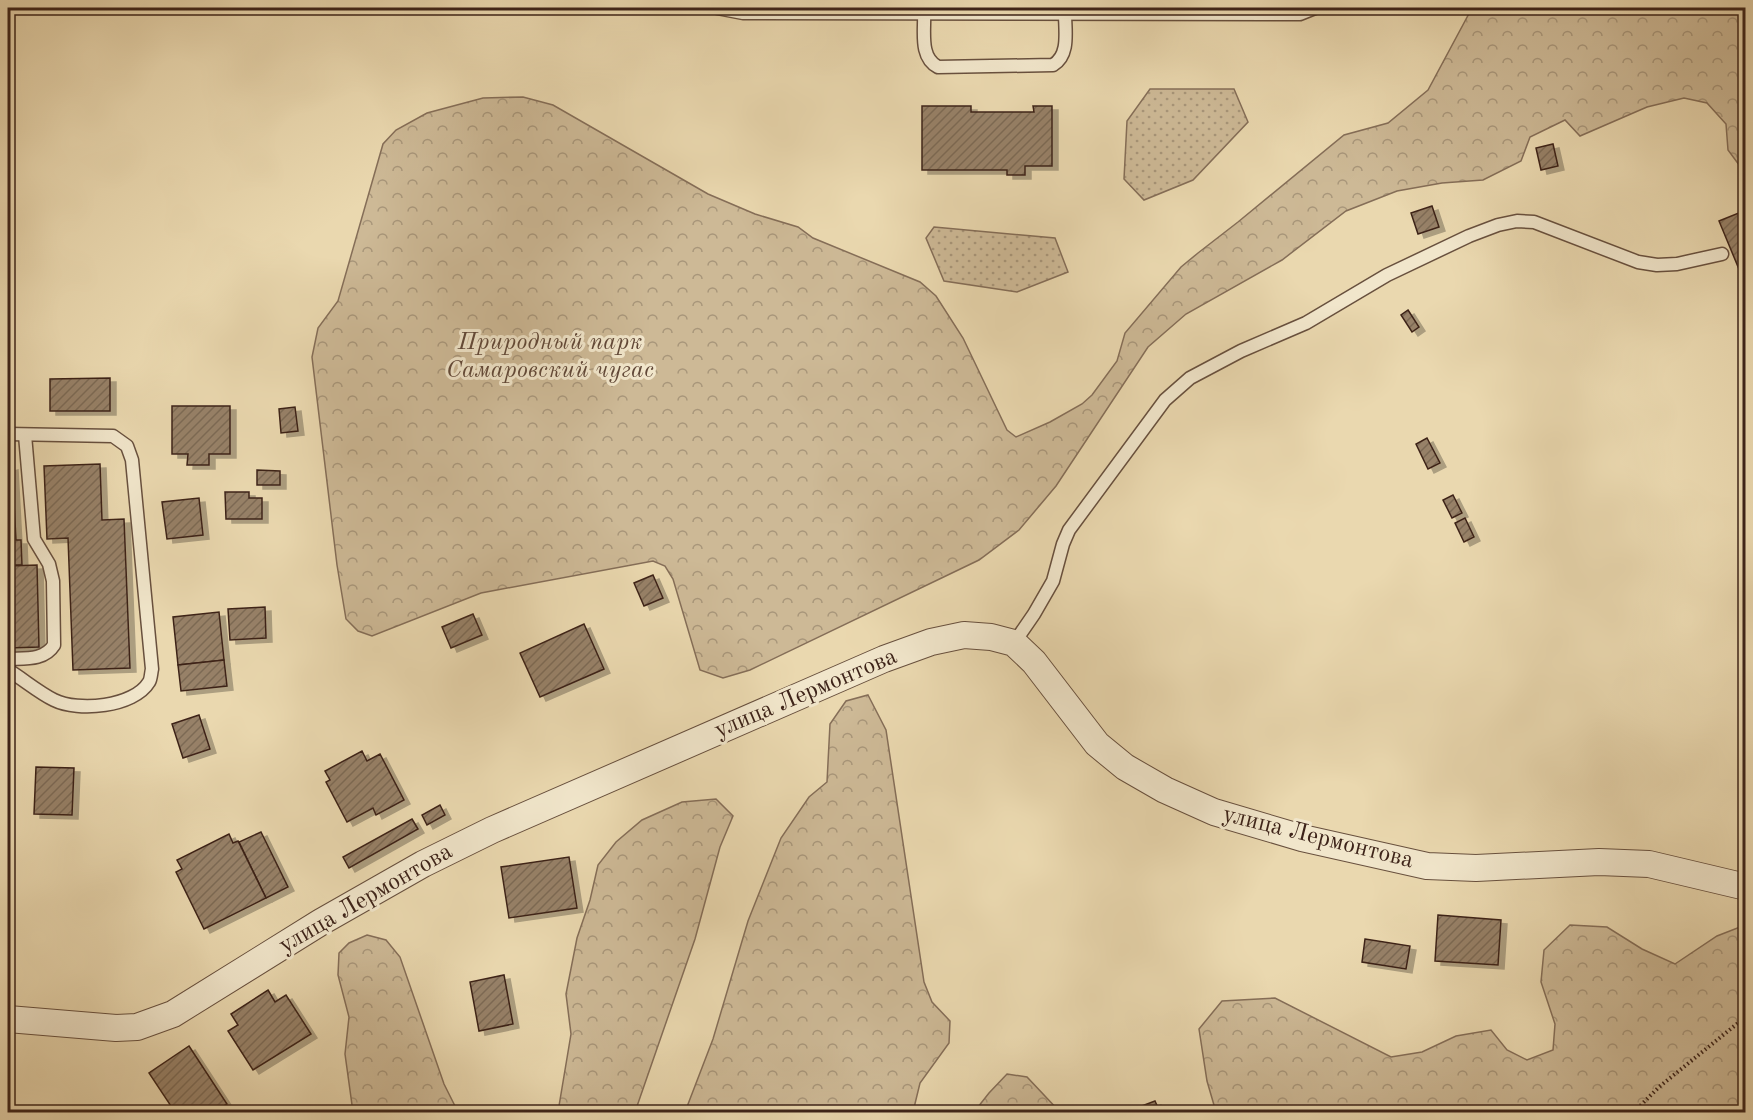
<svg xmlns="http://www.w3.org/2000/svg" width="1753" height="1120" font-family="'Old Standard TT',serif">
  <defs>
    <pattern id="grass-dots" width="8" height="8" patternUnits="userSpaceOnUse" patternTransform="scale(1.5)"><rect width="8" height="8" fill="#cdb996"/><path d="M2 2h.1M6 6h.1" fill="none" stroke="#a8967a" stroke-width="1.8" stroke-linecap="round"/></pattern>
    <pattern id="forest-crowns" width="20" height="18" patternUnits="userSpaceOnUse" patternTransform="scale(1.5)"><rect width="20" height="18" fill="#cdb996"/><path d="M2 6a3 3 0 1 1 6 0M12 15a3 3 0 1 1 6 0" fill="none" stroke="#a8967a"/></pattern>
    <pattern id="building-hatch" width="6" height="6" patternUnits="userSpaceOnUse" patternTransform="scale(1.5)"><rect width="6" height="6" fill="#978167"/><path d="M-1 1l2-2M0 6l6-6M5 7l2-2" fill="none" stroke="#7c6954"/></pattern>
    <filter id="shadow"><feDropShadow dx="6" dy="4" stdDeviation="0" flood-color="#0004"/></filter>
  </defs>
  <rect width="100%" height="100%" fill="#ead8af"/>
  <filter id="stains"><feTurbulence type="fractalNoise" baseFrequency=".00333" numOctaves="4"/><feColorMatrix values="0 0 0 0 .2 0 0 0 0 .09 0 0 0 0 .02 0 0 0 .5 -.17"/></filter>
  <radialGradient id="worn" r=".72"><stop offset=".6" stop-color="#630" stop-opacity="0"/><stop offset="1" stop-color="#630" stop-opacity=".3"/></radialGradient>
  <g fill="url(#grass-dots)" stroke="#856e58" stroke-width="1.5">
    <path d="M1150,89H1234L1248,122L1193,180L1144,200L1124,179L1127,121Z"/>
    <path d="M934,227L1055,238L1068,272L1017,292L944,281L926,238Z"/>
  </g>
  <g fill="url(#forest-crowns)" stroke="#856e58" stroke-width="1.5">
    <path d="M1472,8H1745V173L1728,150L1726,124L1707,103L1684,98L1647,107L1580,136L1565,120L1530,137L1521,161L1483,180L1442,183L1397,191L1346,211L1282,260L1186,314L1148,347L1056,486L1019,530L979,560L750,670L723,678L700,670L673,579L665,566L653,561L481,593L372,636L358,631L346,619L337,565L312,357L318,328L338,301L383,144L396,130L427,113L483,98L523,97L553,105L708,194L755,214L798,227L813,238L920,282L936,296L963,338L1007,430L1016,437L1050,422L1082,404L1092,395L1117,361L1125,333L1181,267L1198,253L1238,222L1344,135L1388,123L1428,90Z"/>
    <path d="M868,695L886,730L924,982L932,1002L950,1021L949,1043L920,1083L913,1112H685L713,1039L748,921L781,838L809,797L827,782L830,724L846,701Z"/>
    <path d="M716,799L733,816L720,847L695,939L635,1112H558L571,1034L566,994L577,938L590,900L598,865L616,842L642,820L682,802Z"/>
    <path d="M1570,925L1607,927L1642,949L1675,964L1717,936L1745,925V1112H1216L1207,1081L1199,1029L1222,1001L1275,998L1391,1057L1422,1052L1456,1036L1491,1030L1507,1050L1527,1060L1553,1050L1555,1024L1541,982L1544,950Z"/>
    <path d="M367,935L386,940L400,957L444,1084L458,1112H353L345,1054L349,1017L338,975L339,953L349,943Z"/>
    <path d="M1007,1074L1027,1077L1060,1112H974L989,1093Z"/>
  </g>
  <g fill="url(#building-hatch)" stroke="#3d2319" stroke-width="1.5" filter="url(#shadow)">
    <path d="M922,106H971V112H1034L1033,106H1052V166H1025V175H1007V170H922Z"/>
    <path d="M1553,144L1558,166L1541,170L1536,148Z"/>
    <path d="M1432,206L1439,227L1418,234L1411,213Z"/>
    <path d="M1746,210V272L1741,274L1719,221Z"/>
    <path d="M1408,310L1419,327L1412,332L1401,315Z"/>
    <path d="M110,378V411H50V379Z"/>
    <path d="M172,406H230V454H209V465H187L188,454H172Z"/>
    <path d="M295,407L298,431L281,433L279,409Z"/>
    <path d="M1427,438L1440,463L1428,469L1416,444Z"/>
    <path d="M100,464L102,520L124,519L130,668L73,670L68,538L47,539L44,466Z"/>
    <path d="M12,466L16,540H21L22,565H8V467Z"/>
    <path d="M257,470L280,471V485H257Z"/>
    <path d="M225,492H249V498H262V519H226Z"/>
    <path d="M1453,495L1462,513L1452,518L1443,500Z"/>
    <path d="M199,498L203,535L167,539L162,502Z"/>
    <path d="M1465,518L1474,537L1464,542L1455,523Z"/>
    <path d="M37,565L39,647L8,648V566Z"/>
    <path d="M653,575L663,598L644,606L634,583Z"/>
    <path d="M265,607L266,638L230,640L228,609Z"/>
    <path d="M219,612L224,660L178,665L173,617Z"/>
    <path d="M473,614L482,635L451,648L442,627Z"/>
    <path d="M584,624L604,669L540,697L520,653Z"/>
    <path d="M224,660L227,686L181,691L178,665Z"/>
    <path d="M199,715L210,749L183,758L172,724Z"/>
    <path d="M362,751L367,761L380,754L404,800L376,815L373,808L347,822L326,782L330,780L325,771Z"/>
    <path d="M36,767L74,768L72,815L34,814Z"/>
    <path d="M440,805L445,815L427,825L422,815Z"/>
    <path d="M412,819L418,829L349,868L343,857Z"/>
    <path d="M261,832L288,887L266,898L239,842Z"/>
    <path d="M229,834L233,843L238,841L266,898L204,929L176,872L182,869L177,860Z"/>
    <path d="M569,857L577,908L509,918L501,867Z"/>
    <path d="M1438,915L1501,920L1498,965L1435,961Z"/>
    <path d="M1365,939L1410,946L1406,969L1362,962Z"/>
    <path d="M504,975L513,1024L479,1031L470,982Z"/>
    <path d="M268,990L275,1002L286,995L311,1034L253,1070L228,1031L238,1025L231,1014Z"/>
    <path d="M189,1046L227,1104L214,1112H168L166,1110L171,1106L149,1073Z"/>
    <path d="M1155,1101L1160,1112H1126Z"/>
  </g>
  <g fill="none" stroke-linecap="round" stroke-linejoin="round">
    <g stroke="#68503e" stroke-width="15">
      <g id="service">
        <path d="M717,8L743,13L1300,14L1315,8"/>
        <path d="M924,13C925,31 919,57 938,67L1053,65C1070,55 1065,31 1065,13"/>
        <path d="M8,434L113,436L127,446L132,460L152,669C151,673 151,679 149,682C134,707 78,712 54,700C38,692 23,679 8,670"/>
        <path d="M1014,643L1034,614L1053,581L1063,544L1069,530L1165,400L1190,378L1241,351L1306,323L1387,275L1469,236L1498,225L1517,221L1534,222L1638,262L1657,265L1677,264L1722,254"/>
        <path d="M8,659C24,658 44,661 54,645L53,581L49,564L34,539L25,435"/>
      </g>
    </g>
    <g stroke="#68503e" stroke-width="28">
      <path id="minor" d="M8,1019L116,1028L137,1027L173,1014L321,922L423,864L492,830L884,659L931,642L964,635L991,637L1014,643L1034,662L1097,744L1125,767L1165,790L1214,812L1302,838L1427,866L1476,868L1599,862L1649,864L1746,887"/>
    </g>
    <path stroke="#3d2319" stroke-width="4" stroke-dasharray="1.5 3" stroke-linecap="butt" d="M1634,1112L1659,1087L1738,1023L1746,1014"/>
    <use href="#service" stroke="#f1e6cb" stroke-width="12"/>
    <use href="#minor" stroke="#f1e6cb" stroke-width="26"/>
  </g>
  <g text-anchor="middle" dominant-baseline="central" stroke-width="6" stroke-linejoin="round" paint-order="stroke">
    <g font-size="24" font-style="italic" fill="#614838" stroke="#f1e6cb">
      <text x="550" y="343">Природный парк<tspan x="550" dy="28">Самаровский чугас</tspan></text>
    </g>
    <g font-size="24" fill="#3d2319" stroke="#f1e6cb">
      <text transform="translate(806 694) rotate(-23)">улица Лермонтова</text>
      <text transform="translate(1318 838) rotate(14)">улица Лермонтова</text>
      <text transform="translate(366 899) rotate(-30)">улица Лермонтова</text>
    </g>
  </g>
  <rect width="1753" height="1120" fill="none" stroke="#ead8af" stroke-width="30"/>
  <rect x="9" y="9" width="1735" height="1102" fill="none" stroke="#3d2319" stroke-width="3"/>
  <rect x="15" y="15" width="1723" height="1090" fill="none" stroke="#3d2319" stroke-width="1.5"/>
  <rect width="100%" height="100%" filter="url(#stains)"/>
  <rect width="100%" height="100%" fill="url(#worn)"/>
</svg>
